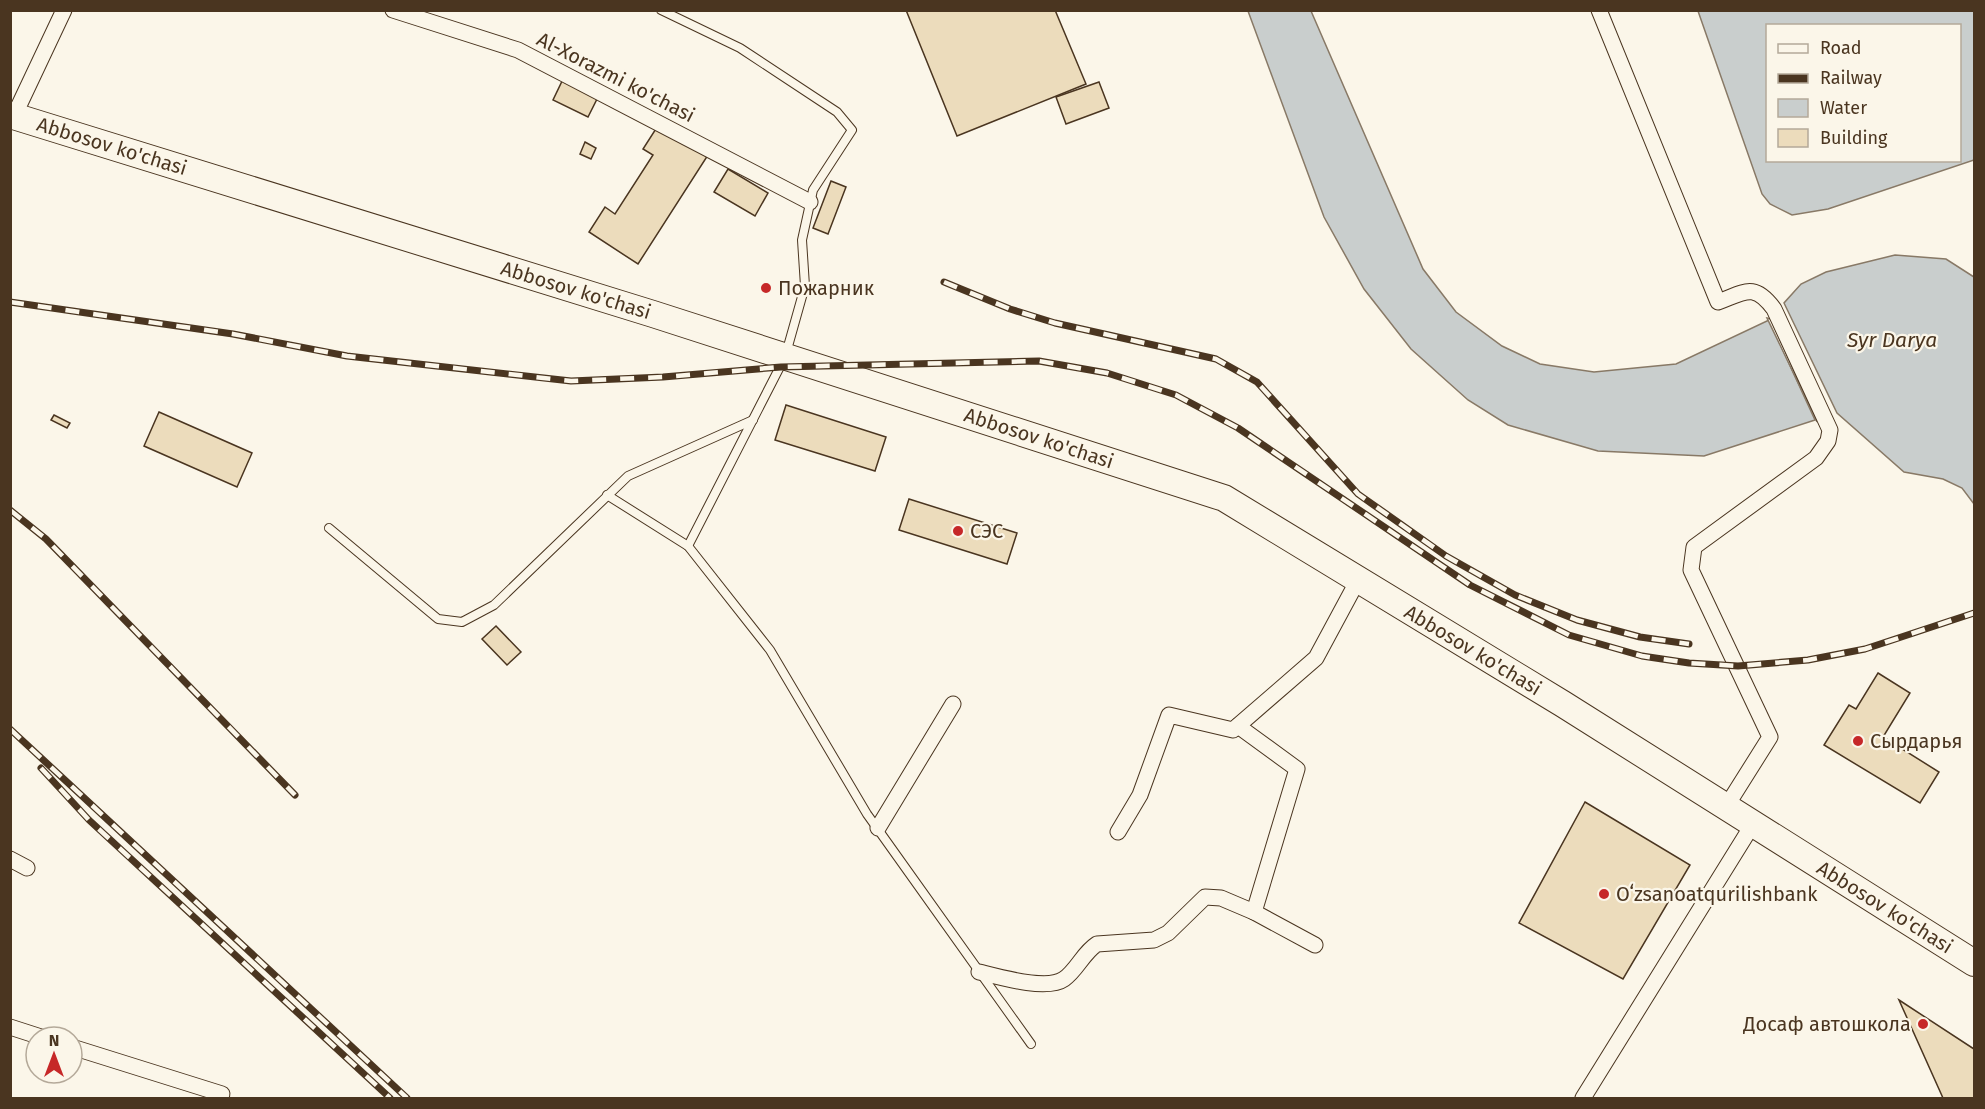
<svg xmlns="http://www.w3.org/2000/svg" width="1985" height="1109" font-family="'Fira Sans',sans-serif">
  <rect width="100%" height="100%" fill="#fbf6e9"/>
  <g fill="#c9cecd" stroke="#887966" stroke-width="1.5" fill-rule="evenodd">
    <path d="M1248,11H1311L1423,269L1456,312L1502,346L1540,364L1594,372L1676,364L1769,320L1815,420L1704,456L1598,451L1508,425L1468,400L1411,349L1364,289L1324,217Z"/>
    <path d="M1698,11H1974V160L1828,209L1792,215L1770,204L1762,194ZM1768,26H1960V160H1768Z"/>
    <path d="M1895,255L1946,259L1974,277V504L1962,488L1943,479L1904,472L1837,413L1784,303L1801,284L1826,272Z"/>
  </g>
  <path fill="#fbf6e9" stroke="#887966" stroke-width="1.5" d="M1767,318L1771,319L1817,422Z"/>
  <g fill="#ecdcbc" stroke="#4a3520" stroke-width="1.5">
    <path d="M906,10H1055L1086,84L957,136Z"/>
    <path d="M565,75L600,93L588,117L553,100Z"/>
    <path d="M1099,82L1109,108L1066,124L1056,97Z"/>
    <path d="M659,124L708,155L638,264L589,232L605,207L615,214L653,155L643,149Z"/>
    <path d="M585,142L596,148L591,159L580,154Z"/>
    <path d="M728,169L768,193L755,216L714,192Z"/>
    <path d="M831,181L846,187L828,234L813,228Z"/>
    <path d="M786,405L886,437L875,471L775,440Z"/>
    <path d="M159,412L252,453L237,487L144,446Z"/>
    <path d="M54,415L70,423L67,428L51,420Z"/>
    <path d="M909,499L1017,533L1007,564L899,530Z"/>
    <path d="M496,626L521,652L507,665L482,639Z"/>
    <path d="M1878,673L1910,693L1883,737L1939,772L1920,803L1824,745L1849,705L1856,709Z"/>
    <path d="M1585,802L1690,865L1623,979L1519,923Z"/>
    <path d="M1899,1000L1974,1049V1098H1943Z"/>
  </g>
  <g fill="none" stroke-linecap="round" stroke-linejoin="round">
    <g stroke="#4a3520" stroke-width="10">
      <g id="lane">
        <path d="M661,10L740,48L837,112L852,130L813,190L802,240L805,286L785,357L688,546"/>
        <path d="M607,495L688,546L770,650L867,814L1031,1044"/>
        <path d="M329,528L438,619L462,622L494,605L628,476L753,420"/>
      </g>
    </g>
    <g stroke="#4a3520" stroke-width="17">
      <g id="street">
        <path d="M393,10L518,50L810,202"/>
        <path d="M1599,10L1718,302C1745,292 1754,282 1774,309L1830,430L1828,441L1816,458L1694,547L1691,570L1770,737L1726,807"/>
        <path d="M14,116L64,10"/>
        <path d="M1238,726L1297,769L1254,912L1315,945"/>
        <path d="M878,828L953,704"/>
        <path d="M1118,832L1140,795L1169,715L1233,730L1316,658L1358,580"/>
        <path d="M10,859L27,868"/>
        <path d="M979,972C999,977 1047,991 1064,979C1077,970 1083,953 1097,944L1154,940L1168,933L1205,897L1221,898L1254,912"/>
        <path d="M10,1027L41,1037"/>
        <path d="M72,1047L222,1094"/>
        <path d="M1583,1098L1753,824"/>
      </g>
    </g>
    <g stroke="#4a3520" stroke-width="28">
      <path id="primary" d="M10,115L653,314L1224,498L1563,704L1974,963"/>
    </g>
    <use href="#lane" stroke="#fbf6e9" stroke-width="8"/>
    <use href="#street" stroke="#fbf6e9" stroke-width="15"/>
    <use href="#primary" stroke="#fbf6e9" stroke-width="26"/>
    <g stroke="#4a3520" stroke-width="7">
      <g id="rail">
        <path d="M944,282L1010,309L1055,323L1216,359L1257,382L1358,494L1446,556L1515,595L1577,620L1640,637L1689,644"/>
        <path d="M10,302L233,334L347,356L571,381L663,377L781,367L1039,361L1107,373L1176,395L1238,428L1470,585L1569,635L1642,656L1689,663L1738,666L1808,660L1865,649L1974,613"/>
        <path d="M10,510L46,539L295,795"/>
        <path d="M10,729L407,1098"/>
        <path d="M41,768L89,820L390,1098"/>
      </g>
    </g>
    <use href="#rail" stroke="#fbf6e9" stroke-width="4.5" stroke-dasharray="14" stroke-linecap="butt"/>
  </g>
  <g fill="#c62828" stroke="#fbf6e9" stroke-width="2">
    <circle cx="766" cy="288" r="6"/>
    <circle cx="958" cy="531" r="6"/>
    <circle cx="1858" cy="741" r="6"/>
    <circle cx="1604" cy="894" r="6"/>
    <circle cx="1923" cy="1024" r="6"/>
  </g>
  <g text-anchor="middle" dominant-baseline="central" stroke-width="4.5" stroke-linejoin="round" paint-order="stroke">
    <g font-size="20" fill="#4a3520" stroke="#fbf6e9">
      <text transform="translate(616 77) rotate(27)">Al-Xorazmi ko'chasi</text>
      <text transform="translate(112 146) rotate(17)">Abbosov ko'chasi</text>
      <text transform="translate(576 290) rotate(17)">Abbosov ko'chasi</text>
      <text transform="translate(1039 438) rotate(18)">Abbosov ko'chasi</text>
      <text transform="translate(1473 650) rotate(31)">Abbosov ko'chasi</text>
      <text transform="translate(1885 907) rotate(32)">Abbosov ko'chasi</text>
    </g>
    <g font-size="20" fill="#4a3520" stroke="#fbf6e9" text-anchor="start">
      <text x="778" y="288">Пожарник</text>
      <text x="970" y="531">СЭС</text>
      <text x="1870" y="741">Сырдарья</text>
      <text x="1616" y="894">Oʻzsanoatqurilishbank</text>
      <text x="1911" y="1024" text-anchor="end">Досаф автошкола</text>
    </g>
    <g font-size="21" font-style="italic" fill="#4a3520" stroke="#fbf6e9">
      <text x="1892" y="340">Syr Darya</text>
    </g>
  </g>
  <rect width="1985" height="1109" fill="none" stroke="#4a3520" stroke-width="24"/>
  <rect x="1766" y="24" width="195" height="138" fill="#fbf6e9" stroke="#b4a999" stroke-width="1.5"/>
  <rect x="1778" y="44" width="30" height="9" fill="#fbf6e9" stroke="#b4a999" stroke-width="1.5"/>
  <text x="1820" y="54" font-size="18" fill="#4a3520">Road</text>
  <rect x="1778" y="74" width="30" height="9" fill="#4a3520" stroke="#b4a999" stroke-width="1.5"/>
  <text x="1820" y="84" font-size="18" fill="#4a3520">Railway</text>
  <rect x="1778" y="99" width="30" height="18" fill="#c9cecd" stroke="#b4a999" stroke-width="1.5"/>
  <text x="1820" y="114" font-size="18" fill="#4a3520">Water</text>
  <rect x="1778" y="129" width="30" height="18" fill="#ecdcbc" stroke="#b4a999" stroke-width="1.5"/>
  <text x="1820" y="144" font-size="18" fill="#4a3520">Building</text>
  <g transform="translate(54 1055)"><circle r="28" fill="#fbf6e9" stroke="#b4a999" stroke-width="1.5"/>
  <path d="M0-4.5L10 22L0 15L-10 22Z" fill="#c62828"/>
  <text y="-9" font-size="16" font-weight="bold" text-anchor="middle" fill="#4a3520">N</text>
  </g>
</svg>
